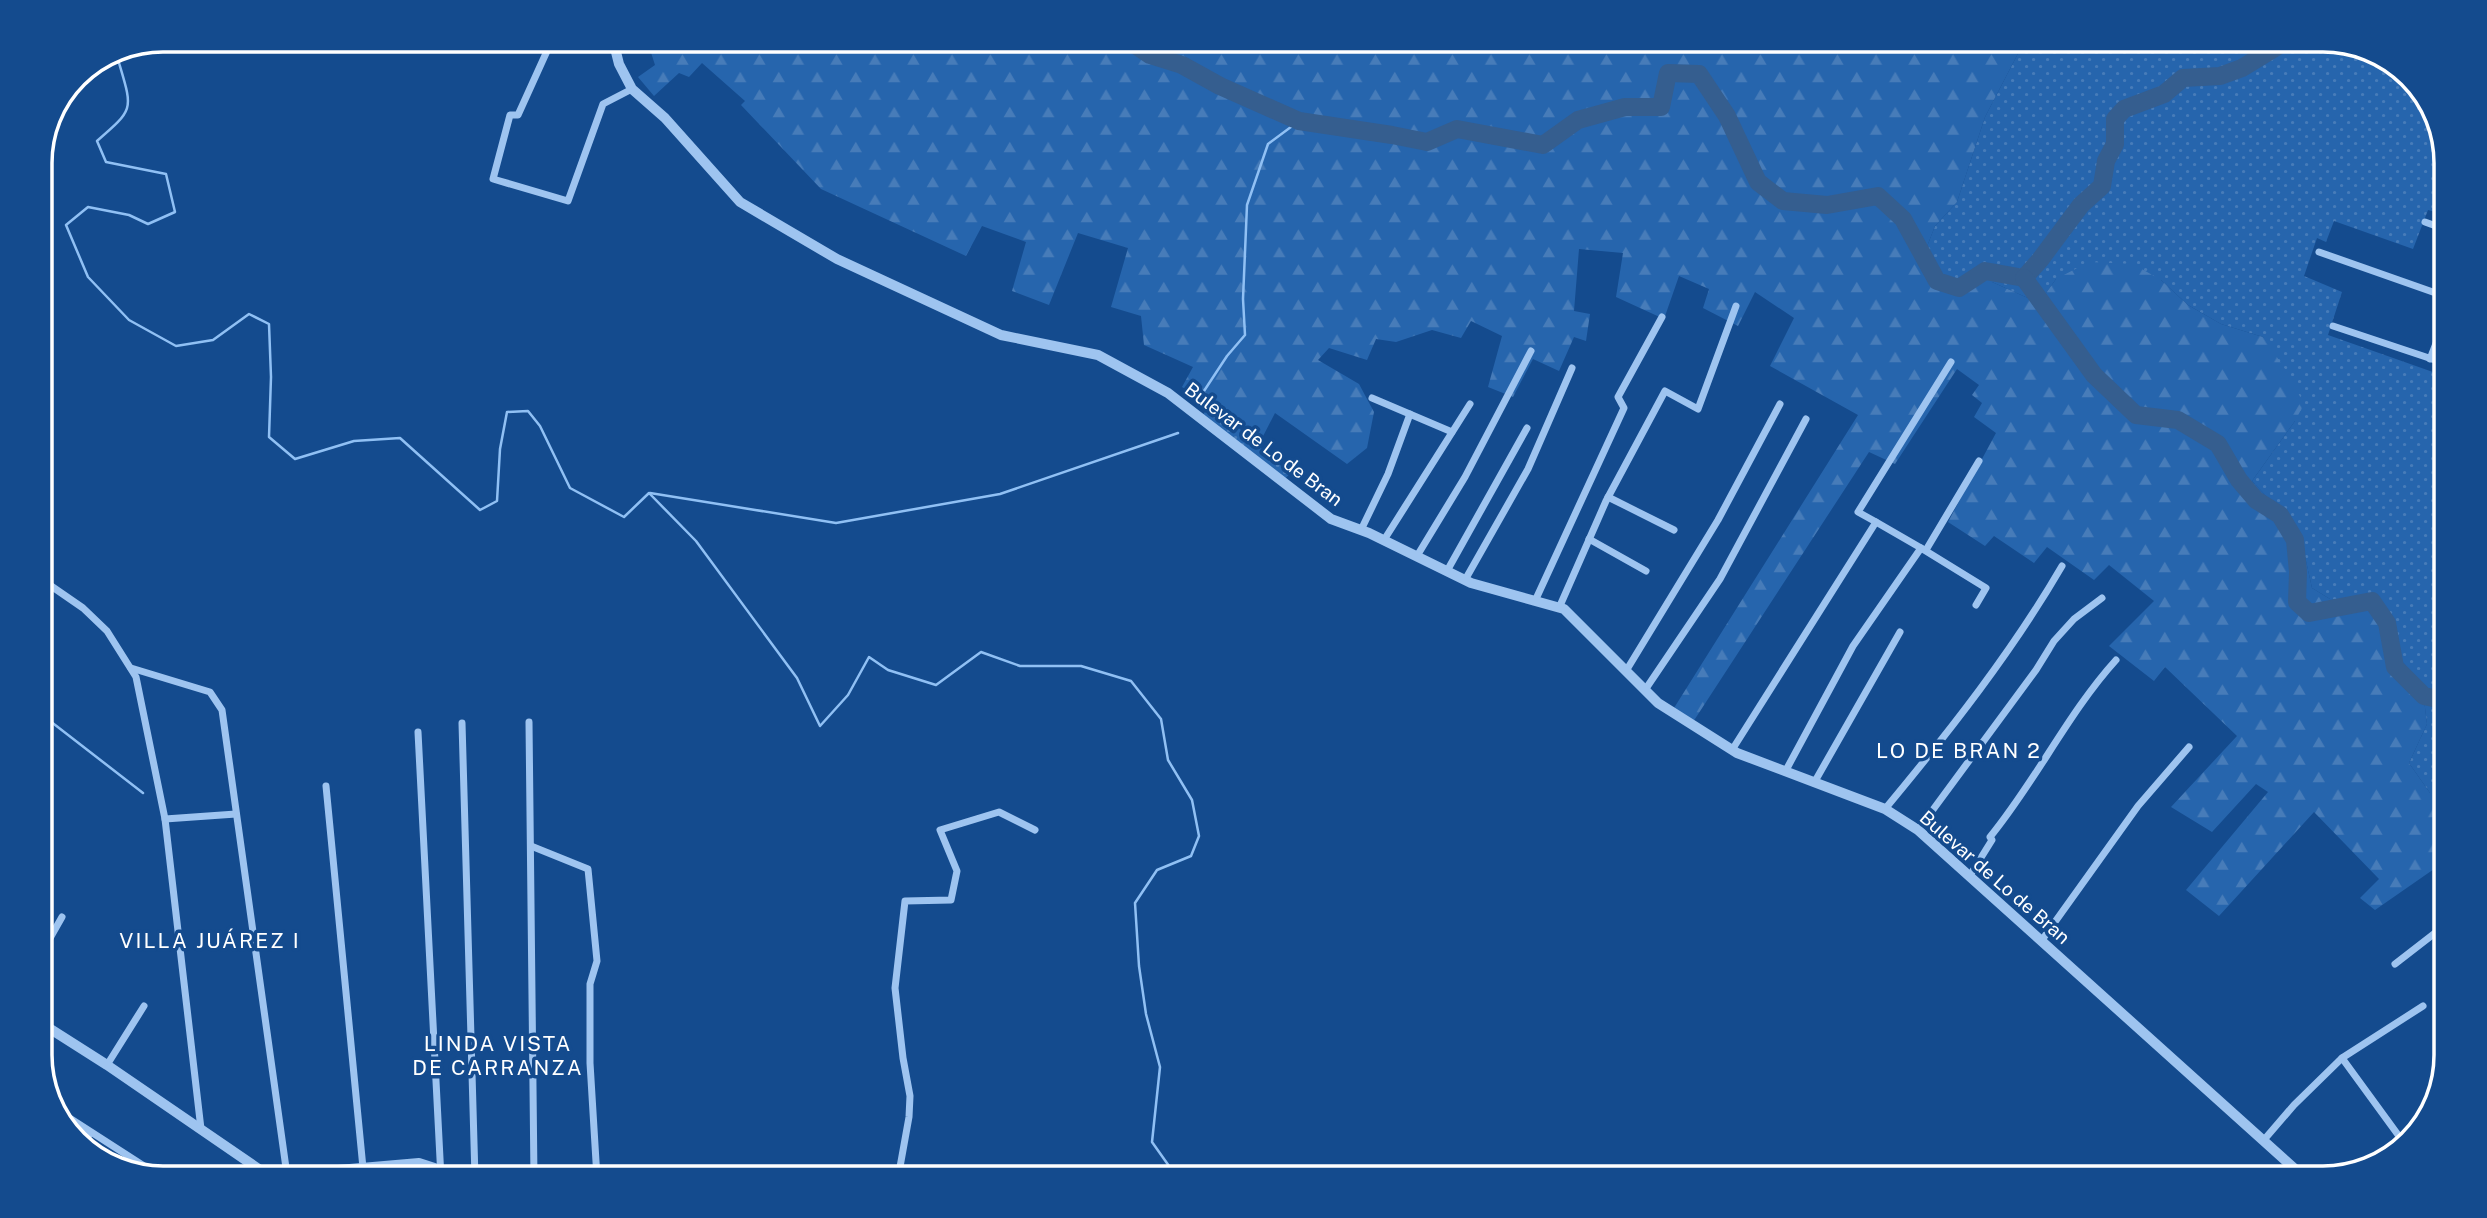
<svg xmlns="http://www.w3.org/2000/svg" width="2487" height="1218" font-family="'Public Sans',sans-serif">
  <defs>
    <pattern id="grass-dots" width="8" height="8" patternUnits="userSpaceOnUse" patternTransform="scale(1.75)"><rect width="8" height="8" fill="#2665ad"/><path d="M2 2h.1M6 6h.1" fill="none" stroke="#477cb9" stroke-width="1.8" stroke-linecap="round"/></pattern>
    <pattern id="forest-firs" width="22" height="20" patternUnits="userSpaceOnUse" patternTransform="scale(1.75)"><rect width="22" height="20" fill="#2665ad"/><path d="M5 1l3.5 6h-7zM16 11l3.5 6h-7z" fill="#477cb9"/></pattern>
  </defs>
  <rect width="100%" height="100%" fill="#144b8e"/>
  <g fill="url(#grass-dots)">
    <path d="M2025,40H2277L2290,44L2335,49L2344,45L2377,53L2426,95L2447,156V215L2428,210L2413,249L2334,221L2326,242L2317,238L2304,276L2342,292L2328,335L2447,377V793H2430L2409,763L2427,724L2422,684L2400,659L2379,602L2330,599L2312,588L2301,538L2285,516L2252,481L2295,421L2263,337L2221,324L2188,305L2161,280L2056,279L2039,303L1992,282H1944L1921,262L1935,226L1957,202L1985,117Z"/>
    <path d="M1211,403L1290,474L1279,484L1198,422Z"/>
  </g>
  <g fill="url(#forest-firs)">
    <path d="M647,40H1931L1945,43L1959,40H2025L1985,117L1957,202L1935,226L1921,262L1944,282H1992L2039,303L2056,279L2089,262L2133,264L2161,280L2188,305L2221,324L2263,337L2285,369L2304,404L2295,421L2252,481L2285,516L2301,538L2312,588L2330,599L2379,601L2400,659L2422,683L2427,724L2409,763L2430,793H2447V860L2375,910L2360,898L2379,879L2314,812L2219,916L2186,890L2268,792L2256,784L2212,832L2171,807L2237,736L2165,667L2154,681L2109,646L2154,601L2109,565L2094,580L2047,547L2034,563L1994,536L1985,546L1948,522L1996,433L1974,417L1982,403L1972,395L1979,385L1957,369L1895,464L1869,452L1693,722L1674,708L1858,415L1770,366L1794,318L1755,292L1738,326L1703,308L1709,289L1679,276L1664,319L1616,297L1623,253L1579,249L1574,311L1590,314L1586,341L1574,337L1559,371L1533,359L1513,397L1488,387L1502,336L1471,321L1461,338L1432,330L1396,342L1376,339L1367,360L1329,348L1318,360L1359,384L1374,412L1367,448L1347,464L1275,413L1259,444L1211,403L1182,387L1193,367L1144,345L1141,316L1111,307L1128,248L1078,233L1049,305L1012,291L1026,242L982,226L966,256L821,189L741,105L745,101L702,63L689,77L679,73L654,96L638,77L655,65Z"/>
    <path d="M2277,40H2323L2344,45C2330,51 2290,47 2277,40Z"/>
  </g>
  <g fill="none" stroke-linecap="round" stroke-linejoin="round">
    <g stroke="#90c0f4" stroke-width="2.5">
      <path d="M105,58L119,63C133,110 134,109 97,141L106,162L166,174L175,212L148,224L129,215L88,207L66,225L88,277L129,320L176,346L213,340L249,314L269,324L271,377L269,437L295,459L354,441L400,438L480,510L497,501L500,449L507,412L528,411L540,426L570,488L624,517L649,493L696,541L797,678L820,726L848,695L869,657L888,670L936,685L981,652L1020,666H1081L1131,681L1161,719L1168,760L1192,800L1199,836L1191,856L1157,870L1135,903L1139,966L1146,1014L1160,1067L1152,1142L1169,1166L1181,1178"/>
      <path d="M1202,394L1227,356L1245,335L1243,299L1247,205L1268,144L1299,121"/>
      <path d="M650,493L836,523L1000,494L1178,433"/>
      <path d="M41,714L143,793"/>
    </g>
    <g stroke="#355e8f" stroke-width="18">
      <path d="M989,40H994"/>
      <path d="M1128,40L1150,55L1182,65L1220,86L1299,121L1392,135L1427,142L1457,129L1543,145L1578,120L1625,107H1661L1668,73L1699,74L1727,116L1758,182L1783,201L1827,205L1878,196L1903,219L1937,281L1959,288L1985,271L2024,278L2040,260L2081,205L2102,186L2106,161L2115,144V119L2124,109L2164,94L2183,78L2220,76L2242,68L2288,40"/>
      <path d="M2339,44L2342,45"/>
      <path d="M2024,278L2094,375L2136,415L2178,420L2218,444L2239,480L2256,500L2280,515L2295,540L2298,572L2297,602L2309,613L2372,601L2387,623L2395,667L2424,696L2447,701"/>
    </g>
    <g stroke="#9ec4f0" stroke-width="7">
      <path d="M552,40L518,115H510L493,179L568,201L603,104L632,89"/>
      <path d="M2425,222L2447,230"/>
      <path d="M2319,252L2447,297"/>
      <path d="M2333,326L2447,364"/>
      <path d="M2430,359L2447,315"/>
      <path d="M1372,398L1452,432"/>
      <path d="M1608,497L1674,530"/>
      <path d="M1876,522L1858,512L1951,362"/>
      <path d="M1361,530L1388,474L1410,414"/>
      <path d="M1589,539L1646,571"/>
      <path d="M1384,540L1470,404"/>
      <path d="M1926,550L1979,461"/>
      <path d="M1417,556L1465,477L1531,351"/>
      <path d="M1447,571L1527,428"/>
      <path d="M41,579L83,608L107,631L136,677L165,819L201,1129"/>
      <path d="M1465,580L1528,469L1572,368"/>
      <path d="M1535,601L1624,408L1618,397L1662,317"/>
      <path d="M1559,608L1606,501L1665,391L1698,409L1736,306"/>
      <path d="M131,668L210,692L222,710L287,1175"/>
      <path d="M1626,671L1718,520L1780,404"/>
      <path d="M1645,690L1720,579L1806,419"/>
      <path d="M529,722L534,1178"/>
      <path d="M462,723L475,1178"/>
      <path d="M418,732L441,1178"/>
      <path d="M1732,750L1876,522L1921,548"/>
      <path d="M1785,772L1853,646L1921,548L1986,588L1976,605"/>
      <path d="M1814,783L1900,632"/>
      <path d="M326,786L363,1168"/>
      <path d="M1885,809C1949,732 2012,652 2062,566"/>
      <path d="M165,819L236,814"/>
      <path d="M1918,830L2036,670L2054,641L2074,619L2102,598"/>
      <path d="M531,846L588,869L597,961L590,984V1063L597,1178"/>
      <path d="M1969,877L1992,840L1990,837C2036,781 2068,713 2116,660"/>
      <path d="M2042,940L2138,806L2189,747"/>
      <path d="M41,954L62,917"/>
      <path d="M2395,964L2435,933L2447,920"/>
      <path d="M2342,1058L2404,1143"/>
      <path d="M107,1065L144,1006"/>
      <path d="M57,1110L161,1177"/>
      <path d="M68,1129L89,1135"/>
      <path d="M2263,1141L2294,1105L2342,1058L2423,1006"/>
      <path d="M898,1178L909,1117L910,1096L903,1058L895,988L905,901L951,900L957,871L940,830L999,812L1035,830"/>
    </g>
    <g stroke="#9ec4f0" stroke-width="10">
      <path d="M613,40L619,64L632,89L665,118L740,202L837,259L1001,335L1098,355L1168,393L1331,519L1369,533L1471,583L1564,609L1658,703L1737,753L1885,809L1918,830L2305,1178"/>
      <path d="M41,1023L107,1065L269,1176L419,1163L453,1174L458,1178"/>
    </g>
  </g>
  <g text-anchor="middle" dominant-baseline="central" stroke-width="7" stroke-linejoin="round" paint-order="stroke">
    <g font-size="19" fill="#fff" stroke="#144b8e">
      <text transform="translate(1264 444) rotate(37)">Bulevar de Lo de Bran</text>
      <text transform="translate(1995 877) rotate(41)">Bulevar de Lo de Bran</text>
    </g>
    <g font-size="21" letter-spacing="2" fill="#fff" stroke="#144b8e">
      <text x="1959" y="750">LO DE BRAN 2</text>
      <text x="210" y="940">VILLA JUÁREZ I</text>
      <text x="498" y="1043">LINDA VISTA<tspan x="498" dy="24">DE CARRANZA</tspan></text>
    </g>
  </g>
  <path d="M0 0H2487V1218H0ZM163 52H2323A111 111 0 0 1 2434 163V1055A111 111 0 0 1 2323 1166H163A111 111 0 0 1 52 1055V163A111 111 0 0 1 163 52Z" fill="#144b8e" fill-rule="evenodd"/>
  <path fill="none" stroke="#fff" stroke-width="3.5" d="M163 52H2323A111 111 0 0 1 2434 163V1055A111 111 0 0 1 2323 1166H163A111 111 0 0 1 52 1055V163A111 111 0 0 1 163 52Z"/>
</svg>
